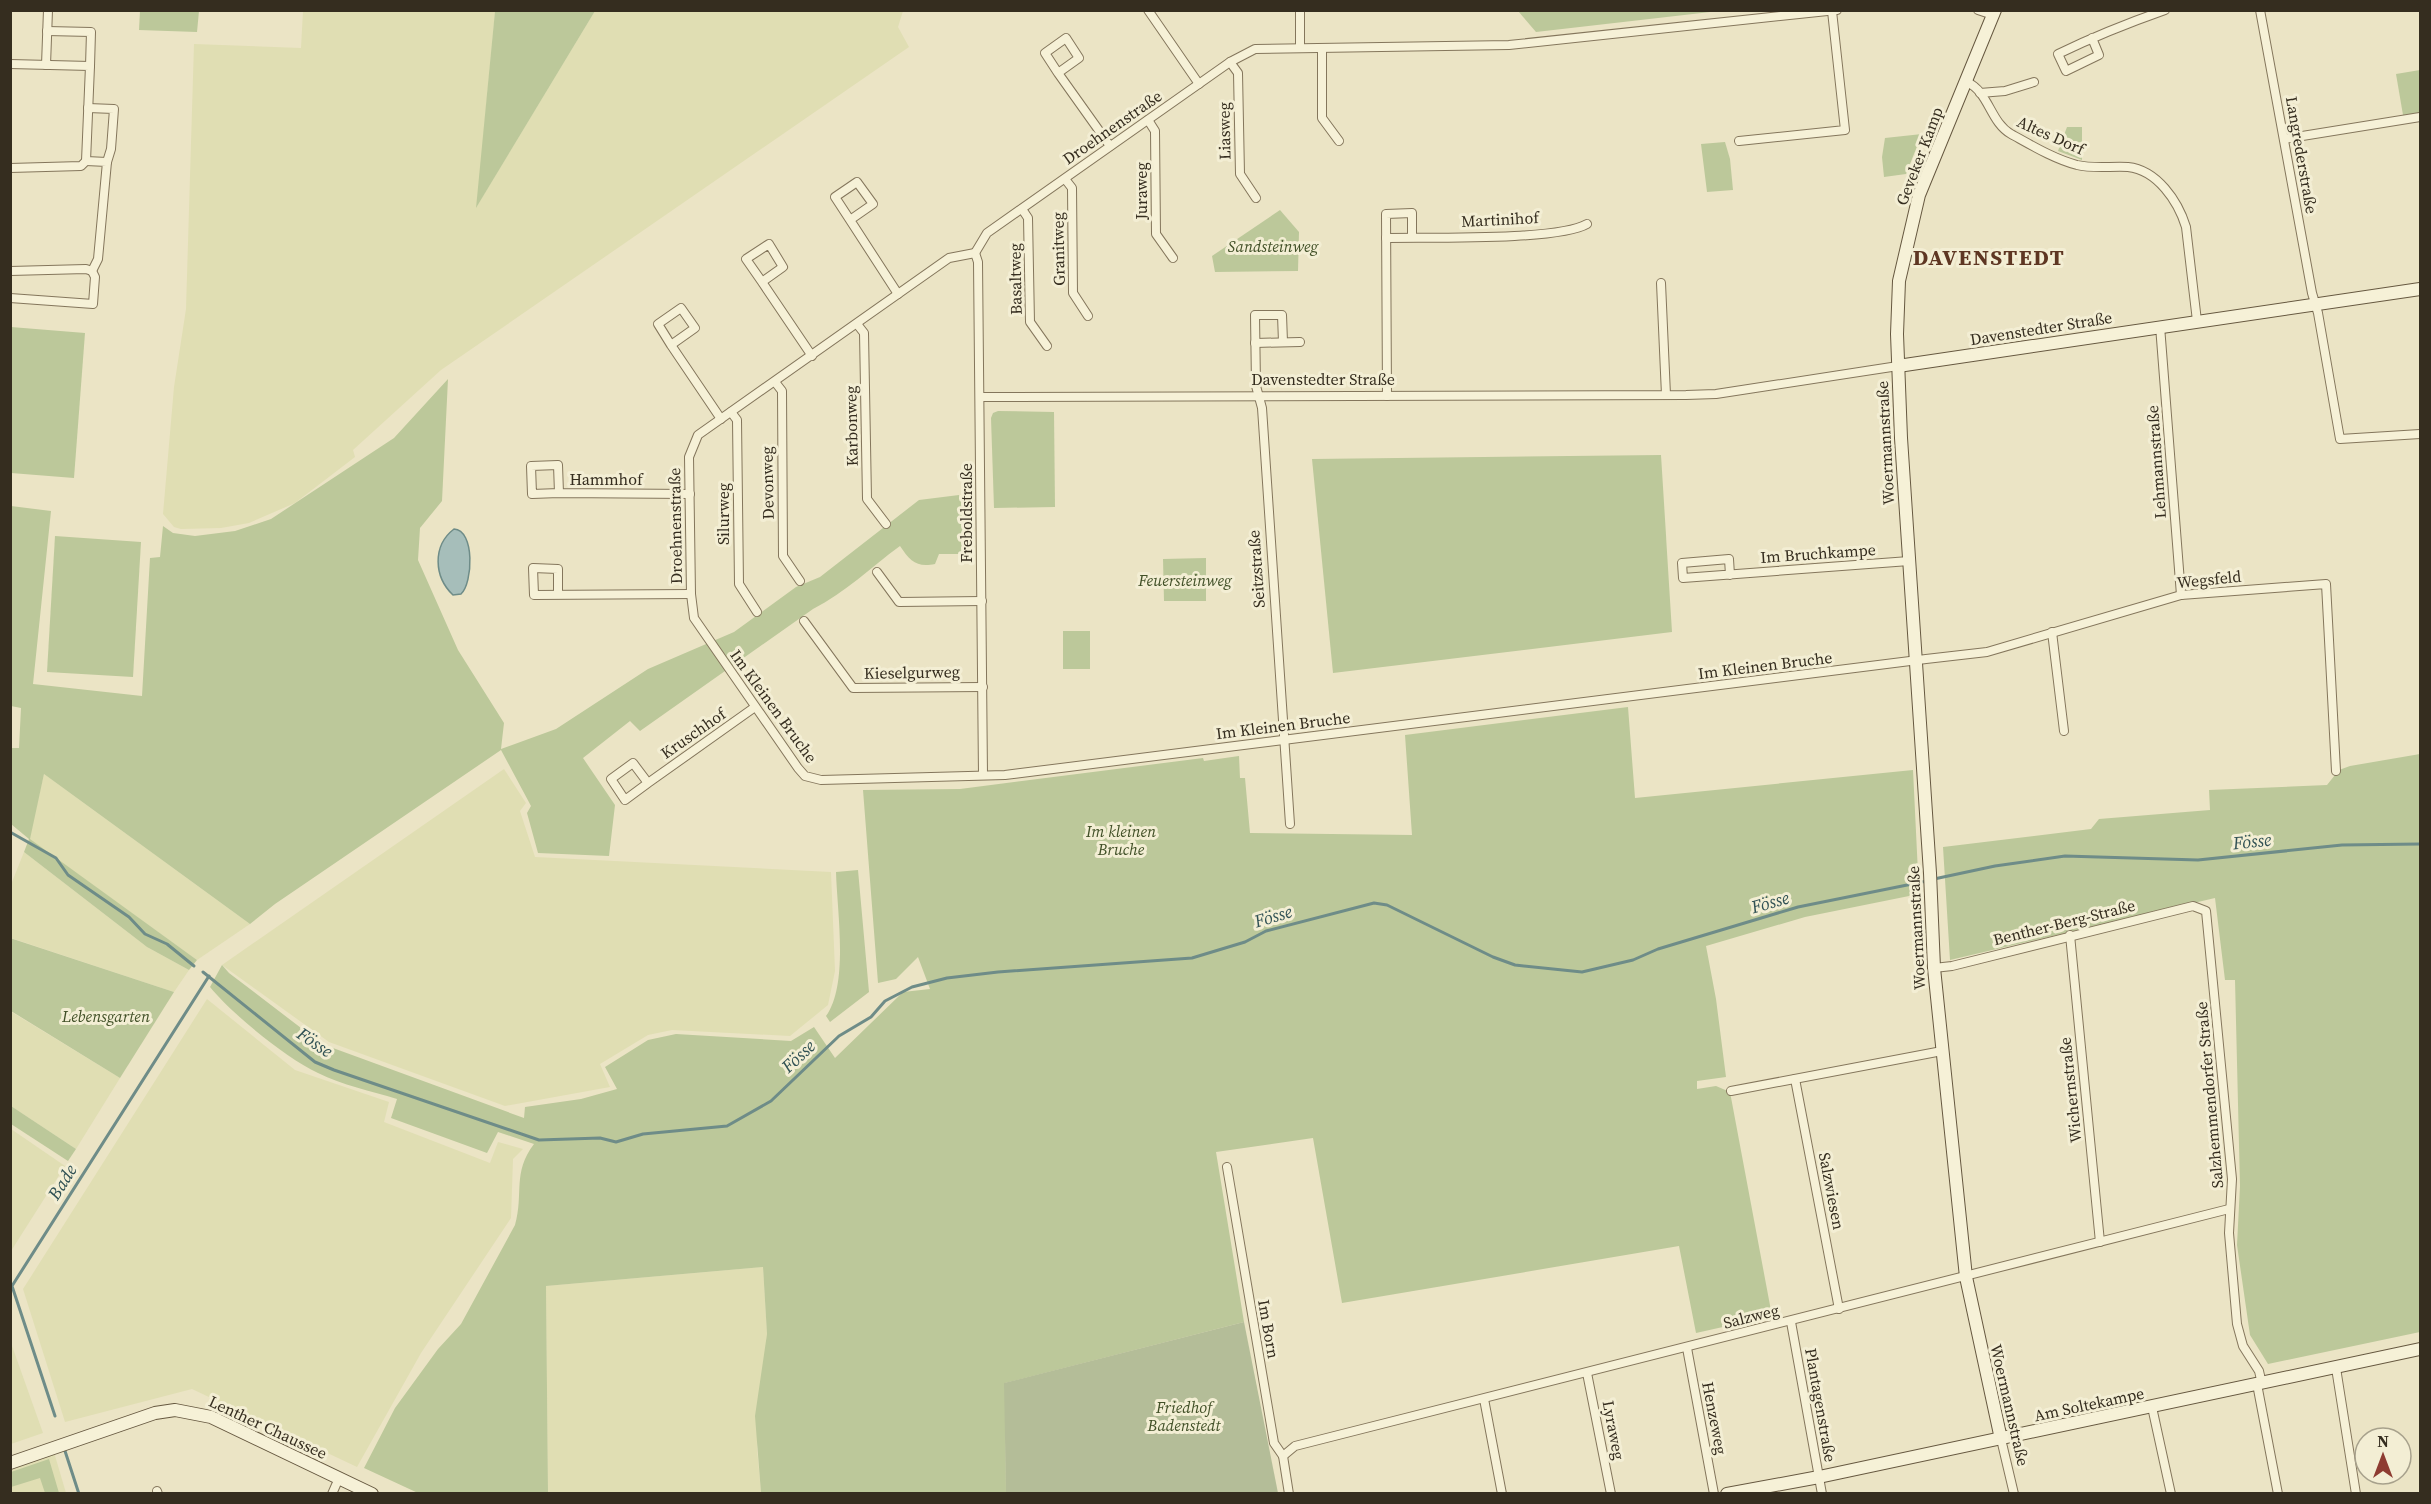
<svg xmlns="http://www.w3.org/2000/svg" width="2431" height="1504" font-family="'Source Serif 4',serif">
  <rect width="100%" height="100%" fill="#ebe4c5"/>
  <g fill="#e0deb3">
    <path d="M303,11H495L477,206L595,11H903L898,27L909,47L441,370L353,450L355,457L295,503L249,523L221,528L181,529L174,527L163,514L174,387L186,309L194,44L301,48Z"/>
    <path d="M504,769L526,803L520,811L535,857L831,872L835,971L828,1005L790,1036L672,1030L648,1035L600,1064L610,1087L505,1106L329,1042L222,965Z"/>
    <path d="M44,774L250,924L197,960L29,839Z"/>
    <path d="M24,852L147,947L189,970L174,992L11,938L10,887Z"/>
    <path d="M207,999L295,1070L389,1102L384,1122L490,1163L498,1142L523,1149L513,1159L511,1218L421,1353L357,1467L192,1389L65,1422L23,1289Z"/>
    <path d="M10,1011L120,1078L76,1149L11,1106Z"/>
    <path d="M11,1129L65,1166L11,1251Z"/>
    <path d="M763,1267L767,1334L757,1448L761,1493H548L546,1286Z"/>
    <path d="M11,1343L43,1433L11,1444H10Z"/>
    <path d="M53,1449L66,1493H11L10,1463Z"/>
  </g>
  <g fill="#bcc89a">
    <path d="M140,11H199L197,32L139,30Z"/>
    <path d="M495,11H595L476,208Z"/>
    <path d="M1518,11H1719L1536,32Z"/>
    <path d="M2420,70V113L2403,115L2396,74Z"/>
    <path d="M2067,127H2082V160L2058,151Z"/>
    <path d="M1922,134L1906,174L1884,177L1882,157L1885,138Z"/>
    <path d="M1725,142L1730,159L1733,190L1707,192L1701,144Z"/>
    <path d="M1280,210L1299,232L1298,271L1215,272L1212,256Z"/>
    <path d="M11,327L85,333L74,478L11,473Z"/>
    <path d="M448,379L442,501L420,528L418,560L458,650L504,723L501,749L556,729L648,669L734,632L796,587L820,577L919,500L959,495L966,520V554H939L935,564C917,568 910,561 900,546C871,567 845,593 813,609L640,731L630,721L583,758L615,805L609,856L538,853L527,813L531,806L501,750L275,904L250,924L44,774L30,839L197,960L189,970L147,947L24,852L29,839L11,824L10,748H19L21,708L11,706V506L51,511L33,684L142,696L150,558L160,557L163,526L173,533L195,536L235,531L271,519L394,438Z"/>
    <path d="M998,411L1054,412L1055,507L994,508L991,418L993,413Z"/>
    <path d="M1661,455L1672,632L1333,673L1312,459Z"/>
    <path d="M55,536L141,542L133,677L47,672Z"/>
    <path d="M1206,558V601H1164L1163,559Z"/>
    <rect x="1063" y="631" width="27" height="38"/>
    <path d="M1628,707L1635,798L1913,770L1919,894L1805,917L1706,946L1716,999L1726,1077L1697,1081V1089L1716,1086L1730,1092L1772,1316L1696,1333L1679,1246L1342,1303L1313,1138L1216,1152L1244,1322L1005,1383L1006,1493H761L755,1416L767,1334L763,1267L546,1286L548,1493H418L364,1468L395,1408L438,1349L461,1324L515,1225C524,1193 512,1173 534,1144L498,1132L487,1153L391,1118L397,1099C371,1091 342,1085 318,1073C286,1058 232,1014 210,987L222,965L229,973L322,1044L524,1118L525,1107L581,1099L617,1089L605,1067L648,1040L676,1034L791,1041L814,1027L835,1058L903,992L930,989L918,957L896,979L878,983L863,790L960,789L1203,758L1204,761L1239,756L1240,778H1245L1250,833L1412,835L1405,735Z"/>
    <path d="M2420,754V1332L2268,1364L2250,1335L2237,1245L2240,1186L2235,980H2225L2215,898L1950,960L1943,847L2091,829L2099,819L2210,810L2209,790L2327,785L2339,770L2350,766Z"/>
    <path d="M858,870L869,992L830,1022L826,1016C849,984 837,911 836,872Z"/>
    <path d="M10,938L174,992L120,1078L11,1011Z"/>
    <path d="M11,1106L76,1149L68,1161L11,1124Z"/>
    <path d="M49,1459L59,1493H45L40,1478L11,1487V1472Z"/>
  </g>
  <path fill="#b4bd98" d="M1244,1322L1278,1493H1006L1004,1383Z"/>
  <path fill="#a6beba" stroke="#6e8c88" stroke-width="1.5" d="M454,529C475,530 473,583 461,594L453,595C434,577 432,546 454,529Z"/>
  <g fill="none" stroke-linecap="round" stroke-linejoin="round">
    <g stroke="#6e8c88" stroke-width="3">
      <path d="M10,832L56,858L68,875L129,917L145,934L167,944L194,966"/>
      <path d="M1934,879L1995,866L2065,856L2198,860L2342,845L2420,844"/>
      <path d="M203,972L315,1062L334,1070L539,1140L600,1138L616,1142L643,1134L727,1126L771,1101L839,1036L871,1017L885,1001L912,987L947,978L998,972L1192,958L1245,942L1266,931L1374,903L1387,905L1493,957L1515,965L1582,972L1633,960L1658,949L1798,907L1927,881"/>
      <path d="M55,1416L12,1286L209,976"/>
      <path d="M65,1451L79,1494"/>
    </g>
    <g stroke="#84765c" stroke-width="10">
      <g id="street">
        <path d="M1148,10L1199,84"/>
        <path d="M1300,10V48"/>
        <path d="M1978,10L1993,15"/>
        <path d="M2260,10L2312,293L2318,313L2340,439L2420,434"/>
        <path d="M47,31L91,32L90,66"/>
        <path d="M2092,38L2099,55L2066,71L2058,54C2093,37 2128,23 2165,10"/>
        <path d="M1322,48V118L1339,141"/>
        <path d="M1230,62L1238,73L1240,174L1256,198"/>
        <path d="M10,64L90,66L86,161L107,162L98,259L92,271"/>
        <path d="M46,65L48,10"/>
        <path d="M1058,73L1045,53L1066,38L1079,58L1058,73L1110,146"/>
        <path d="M1967,82C1989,92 1990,122 2011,134C2031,145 2054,159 2077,165C2094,169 2111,166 2128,167C2157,170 2178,201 2186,227L2197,321"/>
        <path d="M1980,93L2005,91L2034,82"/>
        <path d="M88,108L114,109L111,149L107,162"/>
        <path d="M1148,120L1155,131L1156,234L1173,258"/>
        <path d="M2284,139L2420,117"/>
        <path d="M1739,141L1845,130L1832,11"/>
        <path d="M10,168L81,166L86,161"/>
        <path d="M1065,179L1072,188L1073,293L1088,316"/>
        <path d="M1022,209L1028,218L1030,322L1047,346"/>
        <path d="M850,220L835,197L857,182L873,204L850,220L898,294"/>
        <path d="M1386,238C1426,237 1558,241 1587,224"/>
        <path d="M975,253L949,258L698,435L689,457L691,594L694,618L798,768L805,776L821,780L1005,775L1926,659L1987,652L2181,595L2326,584L2336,771"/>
        <path d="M975,253L987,233L1230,62L1255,49L1509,45L1837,10"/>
        <path d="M975,253L978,262L983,775"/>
        <path d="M10,271L86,269L92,271"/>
        <path d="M762,282L746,259L769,244L783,267L762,282L812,356"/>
        <path d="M1661,283L1666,395"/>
        <path d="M10,298L93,304L95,277L92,271"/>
        <path d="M857,324L864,333L867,499L886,524"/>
        <path d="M2160,326L2181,595"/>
        <path d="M1283,342L1282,315H1255L1256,386L1262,408L1290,824"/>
        <path d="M1255,343L1300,342"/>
        <path d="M671,345L658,324L681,308L695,328L671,345L721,419"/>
        <path d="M775,382L782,391L783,556L800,581"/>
        <path d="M1387,396L1386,214L1412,213V237"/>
        <path d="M981,397L1686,395L1716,394L1898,366"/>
        <path d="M731,412L737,420L739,584L757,612"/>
        <path d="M559,493L532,494L531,466L558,465L559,493L690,494"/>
        <path d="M877,572L899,602L982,601"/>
        <path d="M1730,575L1729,559L1682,563L1683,578L1909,561"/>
        <path d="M558,595V569L533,568L534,595L691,594"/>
        <path d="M804,621L853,688L983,687"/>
        <path d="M2052,632L2064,731"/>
        <path d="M648,783L625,800L611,779L633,763L648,783L755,707"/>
        <path d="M2070,935L2100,1242"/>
        <path d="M1934,968L1952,966L2193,906L2206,911L2232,1179L2229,1233L2237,1324L2243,1346L2259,1371L2262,1384"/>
        <path d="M1795,1079L1839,1309"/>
        <path d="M1731,1091L1942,1051"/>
        <path d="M1227,1167L1274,1443L1283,1456L1289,1494"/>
        <path d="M1791,1322L1822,1494"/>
        <path d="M1687,1348L1714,1494"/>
        <path d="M2336,1368L2356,1494"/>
        <path d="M1587,1373L1611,1494"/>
        <path d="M2257,1384L2278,1494"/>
        <path d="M1484,1399L1502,1494"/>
        <path d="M2152,1407L2171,1494"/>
        <path d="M2001,1439L2014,1494"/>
        <path d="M1283,1456L1295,1446L2229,1209"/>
        <path d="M157,1491L158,1494"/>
        <path d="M332,1494L339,1478"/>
      </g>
    </g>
    <g stroke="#665840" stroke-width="14">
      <g id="secondary">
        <path d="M1995,10L1919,195L1899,281L1897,334L1901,438L1930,873L1934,968L1966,1277L2001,1439"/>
        <path d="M1898,366L2420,289"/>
        <path d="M10,1463L155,1413L175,1410L211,1417L372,1494"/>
        <path d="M1727,1494L1819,1477L2420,1349"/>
      </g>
    </g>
    <use href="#street" stroke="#f6f1d7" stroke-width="8"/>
    <use href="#secondary" stroke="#f6f1d7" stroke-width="12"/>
  </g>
  <g text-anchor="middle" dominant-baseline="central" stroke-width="6" stroke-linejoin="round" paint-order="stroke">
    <g font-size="16" fill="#352d1f" stroke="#f3eed4">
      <text transform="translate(1112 127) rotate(-35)">Droehnenstraße</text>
      <text transform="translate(1224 131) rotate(-91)">Liasweg</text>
      <text transform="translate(2051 135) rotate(24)">Altes Dorf</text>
      <text transform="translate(2302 155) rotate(80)">Langrederstraße</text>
      <text transform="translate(1919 156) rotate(-69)">Geveker Kamp</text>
      <text transform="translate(1141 191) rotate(-90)">Juraweg</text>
      <text transform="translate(1500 219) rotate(-3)">Martinihof</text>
      <text transform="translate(1058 249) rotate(-91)">Granitweg</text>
      <text transform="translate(1015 279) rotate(-91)">Basaltweg</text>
      <text transform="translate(2041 328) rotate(-9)">Davenstedter Straße</text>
      <text x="1323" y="379">Davenstedter Straße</text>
      <text transform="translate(851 426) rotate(-91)">Karbonweg</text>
      <text transform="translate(1885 443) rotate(-93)">Woermannstraße</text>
      <text transform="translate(2156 462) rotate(-94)">Lehmannstraße</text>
      <text x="606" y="479">Hammhof</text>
      <text transform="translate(767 483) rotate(-91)">Devonweg</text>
      <text transform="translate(966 513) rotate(-90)">Freboldstraße</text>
      <text transform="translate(723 514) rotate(-90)">Silurweg</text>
      <text transform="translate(675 526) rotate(-91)">Droehnenstraße</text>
      <text transform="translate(1818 553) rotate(-4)">Im Bruchkampe</text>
      <text transform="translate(1256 569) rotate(-94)">Seitzstraße</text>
      <text transform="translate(2209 579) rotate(-6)">Wegsfeld</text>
      <text transform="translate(1765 665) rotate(-7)">Im Kleinen Bruche</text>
      <text transform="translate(912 672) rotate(-1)">Kieselgurweg</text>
      <text transform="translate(774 706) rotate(54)">Im Kleinen Bruche</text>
      <text transform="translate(1283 725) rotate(-7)">Im Kleinen Bruche</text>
      <text transform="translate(693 733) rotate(-35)">Kruschhof</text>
      <text transform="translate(2064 922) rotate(-14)">Benther-Berg-Straße</text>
      <text transform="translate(1916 928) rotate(-93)">Woermannstraße</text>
      <text transform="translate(2070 1090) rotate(-96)">Wichernstraße</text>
      <text transform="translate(2209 1095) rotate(-95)">Salzhemmendorfer Straße</text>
      <text transform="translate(1832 1191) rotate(79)">Salzwiesen</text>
      <text transform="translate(1751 1316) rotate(-14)">Salzweg</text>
      <text transform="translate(1269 1329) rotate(80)">Im Born</text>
      <text transform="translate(2089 1404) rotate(-12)">Am Soltekampe</text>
      <text transform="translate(1821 1405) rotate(80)">Plantagenstraße</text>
      <text transform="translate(2010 1405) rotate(77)">Woermannstraße</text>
      <text transform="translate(1715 1418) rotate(79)">Henzeweg</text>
      <text transform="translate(268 1427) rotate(25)">Lenther Chaussee</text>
      <text transform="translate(1614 1430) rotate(79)">Lyraweg</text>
    </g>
    <g font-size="16" font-style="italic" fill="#415027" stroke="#f3eed4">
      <text x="1273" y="246">Sandsteinweg</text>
      <text x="1185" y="580">Feuersteinweg</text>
      <text x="1121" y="831">Im kleinen<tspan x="1121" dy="18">Bruche</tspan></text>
      <text x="106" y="1016">Lebensgarten</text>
      <text x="1184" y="1407">Friedhof<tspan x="1184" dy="18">Badenstedt</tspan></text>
    </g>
    <g font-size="18" font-style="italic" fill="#305154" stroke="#f3eed4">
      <text transform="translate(2252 841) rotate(-6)">Fösse</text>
      <text transform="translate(1770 902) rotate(-16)">Fösse</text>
      <text transform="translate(1273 916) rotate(-17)">Fösse</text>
      <text transform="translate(315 1042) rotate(34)">Fösse</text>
      <text transform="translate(798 1056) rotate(-43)">Fösse</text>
      <text transform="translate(62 1182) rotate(-58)">Bade</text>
    </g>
    <g font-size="22" font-weight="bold" letter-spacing="1.5" fill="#5e3622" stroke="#f3eed4">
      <text x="1989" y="257">DAVENSTEDT</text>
    </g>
  </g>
  <rect width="2431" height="1504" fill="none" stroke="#352d1f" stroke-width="24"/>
  <g transform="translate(2383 1456)"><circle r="28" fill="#f3eed4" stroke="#a7a18c" stroke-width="1.5"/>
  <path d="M0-4.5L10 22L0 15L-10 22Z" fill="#8e3c31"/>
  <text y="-9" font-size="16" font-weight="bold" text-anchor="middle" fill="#352d1f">N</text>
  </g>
</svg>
